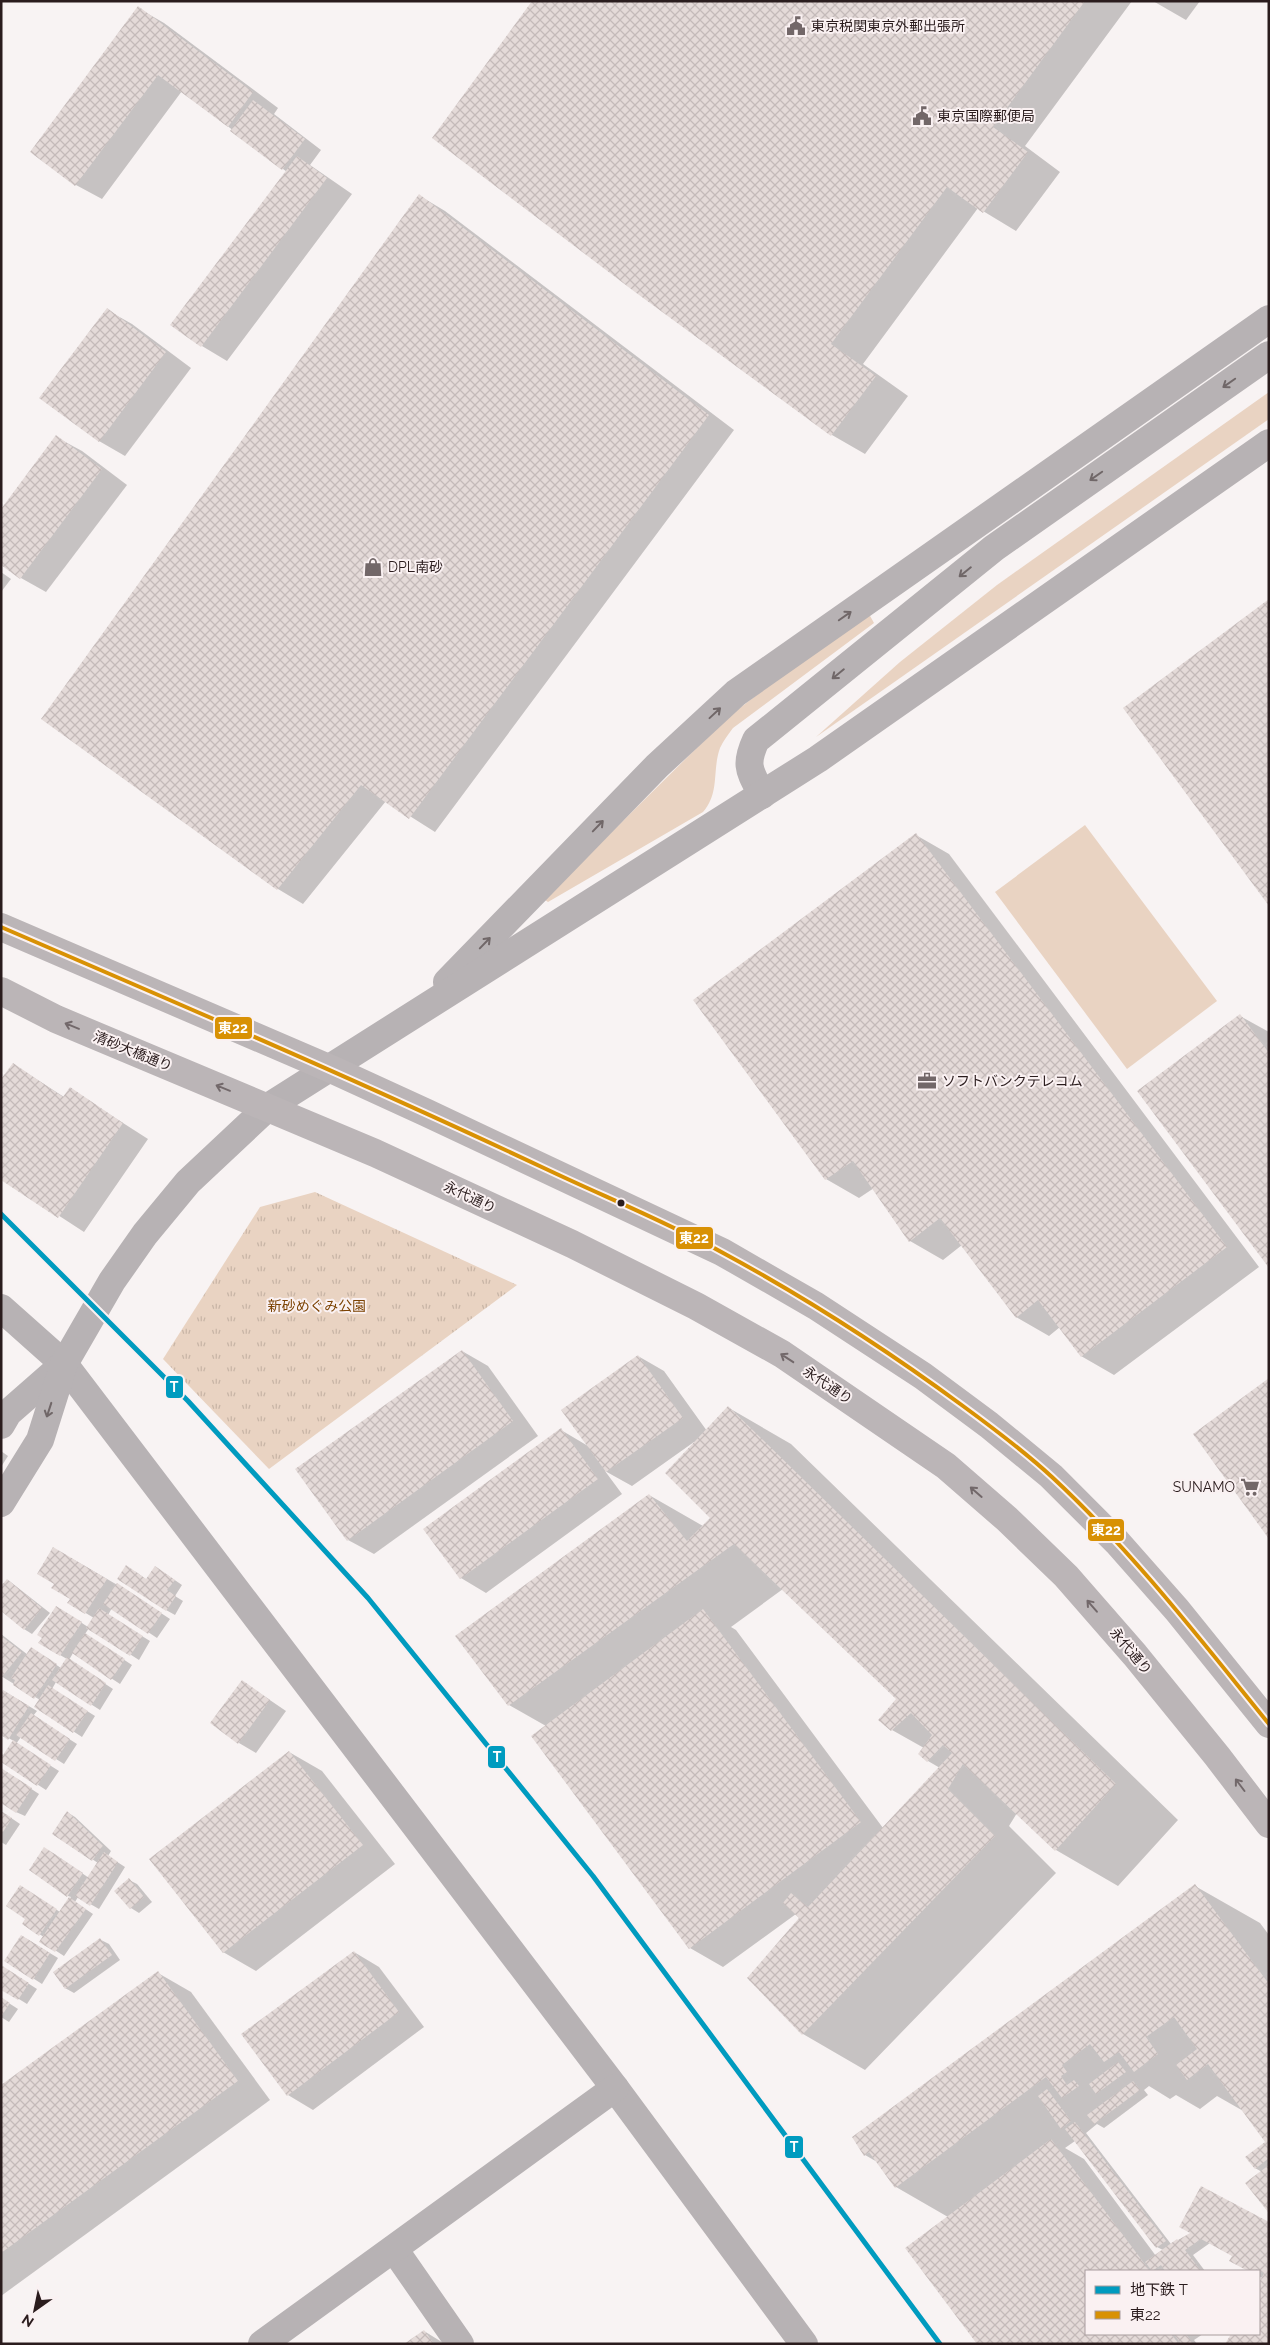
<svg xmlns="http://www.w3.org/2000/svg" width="1270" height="2345" font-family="Raleway,'Noto Sans JP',sans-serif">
  <defs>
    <pattern id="park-tufts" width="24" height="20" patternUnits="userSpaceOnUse" patternTransform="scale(1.25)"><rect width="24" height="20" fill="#e9d3c2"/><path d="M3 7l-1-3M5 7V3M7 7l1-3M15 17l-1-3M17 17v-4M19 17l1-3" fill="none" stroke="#c8b5a6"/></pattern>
    <pattern id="building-cross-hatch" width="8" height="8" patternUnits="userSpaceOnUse" patternTransform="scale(1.25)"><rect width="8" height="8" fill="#e4dad8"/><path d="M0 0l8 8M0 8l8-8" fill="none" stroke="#c4bab9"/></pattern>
  </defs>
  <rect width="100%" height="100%" fill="#f8f3f3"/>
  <g fill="#e9d3c2">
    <path d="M1269,392V419L816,737L900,662L997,585Z"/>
    <path d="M869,614L874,623L733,728C728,735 723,741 720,748C712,770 720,793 703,812L548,902L545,900L547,896L728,717L800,662Z"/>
    <path d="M1085,825L1217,1001L1127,1069L995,892Z"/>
  </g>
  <path fill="url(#park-tufts)" d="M315,1192L517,1285L269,1469L163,1359L260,1207Z"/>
  <g fill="#0003" fill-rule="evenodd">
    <path d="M533,1H1132L1025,146L1060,172L1016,231L978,208L863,364L908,396L865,454L832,435L636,291Z"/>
    <path d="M1153,1H1200L1186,20Z"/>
    <path d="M138,8L164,23L278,108L274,114L321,150L310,165L352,194L227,361L202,346L287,172L182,91L102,199L76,185L32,152Z"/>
    <path d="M420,196L445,211L734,430L435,832L386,801L303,904L278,889L43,719Z"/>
    <path d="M107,310L132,324L191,368L125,456L99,441Z"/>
    <path d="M56,437L82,451L127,485L46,592L21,578Z"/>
    <path d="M1,572L11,579L1,592Z"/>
    <path d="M916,835L949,854L1259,1267L1114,1375L1081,1356L1060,1327L1049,1336L1016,1317L962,1245L943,1260L910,1241L874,1188L859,1198L826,1179L695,1001Z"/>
    <path d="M1240,1016L1269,1032V1266Z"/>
    <path d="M13,1064L64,1097L70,1089L148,1139L84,1232L1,1178Z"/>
    <path d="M462,1351L488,1366L538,1436L374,1554L348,1540Z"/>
    <path d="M638,1356L664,1371L707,1431L729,1408L791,1444L1178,1820L1118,1886L1056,1850L1017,1813L1009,1826L1056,1873L865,2070L803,2034L749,1978L800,1918L796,1914L723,1967L690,1948L533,1736L546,1726L509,1705L456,1636L649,1495L703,1526L712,1518L694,1442L632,1486L605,1471L622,1494L486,1593L461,1578L561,1430L588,1446ZM783,1589L898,1699L892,1730L924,1748L928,1761L940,1768L883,1828L736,1630L731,1627Z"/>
    <path d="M1,1451L8,1456L1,1467Z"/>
    <path d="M71,1558L126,1590L170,1619L157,1638L112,1608L108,1615L150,1641L139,1660L89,1628L85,1634L132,1665L120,1684L73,1653L69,1660L113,1689L100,1710L56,1682L52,1689L95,1716L82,1737L36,1707L40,1700L1,1676V1634L28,1655L40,1654L61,1668L67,1659L60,1655L65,1612L88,1627L94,1618L69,1603L72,1599Z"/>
    <path d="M135,1571L147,1580L163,1572L182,1585L175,1596L183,1601L175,1615L166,1610Z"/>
    <path d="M8,1580L50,1613L32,1634L24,1629Z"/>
    <path d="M242,1681L286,1711L256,1753L239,1743Z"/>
    <path d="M4,1691L37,1711L33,1716L77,1744L64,1764L21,1737L16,1744L59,1771L46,1790L1,1761V1754L5,1756L14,1741L1,1734Z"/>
    <path d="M289,1752L322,1771L395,1864L256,1971L223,1952Z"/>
    <path d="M1,1769L39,1794L25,1816L16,1812Z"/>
    <path d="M1,1811L20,1824L6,1845L1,1842Z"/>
    <path d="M67,1812L75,1817L111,1851L108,1856L125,1867L99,1909L78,1897L75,1902L93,1914L64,1956L41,1941L44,1937L23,1924L27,1918L28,1891L60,1912L71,1897L68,1896L53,1853L89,1878L98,1863L53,1833Z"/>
    <path d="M129,1880L137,1884L152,1902L139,1913L131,1908Z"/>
    <path d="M1195,1886L1260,1923L1269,1935V2211L1247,2183L1262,2172L1255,2168L1267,2142L1245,2112L1217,2096L1200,2109L1176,2095L1170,2099L1149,2086L1144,2090L1148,2095L1104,2128L1097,2124L1086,2133L1171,2244L1269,2224V2344H1227L1232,2334H1259V2285L1262,2278L1259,2276V2271H1248L1233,2256L1210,2243L1193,2255L1205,2271H1086V2334H1203L1194,2340L1197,2344H978L948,2217L896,2187L879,2163L865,2155ZM1075,2141L1157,2247L1163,2250L1156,2256L1084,2159L1065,2148Z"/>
    <path d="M22,1936L58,1958L42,1984L6,1961Z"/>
    <path d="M101,1940L109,1944L120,1960L74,1993L65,1988Z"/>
    <path d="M354,1952L379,1967L424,2027L313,2110L288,2095Z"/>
    <path d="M1,1966L37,1989L27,2004L1,1988Z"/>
    <path d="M158,1973L191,1992L270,2100L1,2296V2087Z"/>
    <path d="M1,1998L18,2009L9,2022L1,2017Z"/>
    <path d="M424,2331L445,2344H406Z"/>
  </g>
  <g fill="url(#building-cross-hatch)">
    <path d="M532,1H1085L993,127L1028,152L983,213L947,187L831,344L876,376L831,436L635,292L432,138Z"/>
    <path d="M138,6L253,92L228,127L158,75L75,186L30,152Z"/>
    <path d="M253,100L305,139L282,170L230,131Z"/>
    <path d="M297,156L327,178L201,347L170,325Z"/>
    <path d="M419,194L709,415L409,819L361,785L277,890L41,719Z"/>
    <path d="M107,308L166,352L99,442L39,398Z"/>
    <path d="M56,435L102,469L20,579L1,565V509Z"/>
    <path d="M1269,599V906L1123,708Z"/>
    <path d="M916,833L1227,1247L1081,1357L1038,1300L1016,1318L940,1218L909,1242L853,1161L825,1180L693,1000Z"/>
    <path d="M1240,1014L1269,1053V1268L1137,1091Z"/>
    <path d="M13,1063L63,1097L70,1087L123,1123L58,1218L1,1180V1079Z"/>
    <path d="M462,1350L513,1421L347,1541L295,1469Z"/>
    <path d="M638,1355L683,1418L606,1472L561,1410Z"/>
    <path d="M1269,1378V1539L1193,1434Z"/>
    <path d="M728,1406L1116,1784L1055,1851L963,1764L948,1789L995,1836L802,2035L747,1978L799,1918L783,1903L791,1893L808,1907L952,1753L943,1745L927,1762L918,1754L932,1735L911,1713L891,1731L878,1720L896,1699L734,1544L508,1706L455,1636L649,1494L687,1541L710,1518L665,1473Z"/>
    <path d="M561,1428L598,1479L460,1579L423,1529Z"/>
    <path d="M53,1547L107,1579L85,1614L67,1603L70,1599L51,1588L54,1584L37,1574Z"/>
    <path d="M126,1565L146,1579L155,1566L175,1580L167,1590L176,1596L166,1611L117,1579Z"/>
    <path d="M7,1579L42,1608L24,1630L1,1611V1586Z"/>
    <path d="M117,1583L162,1613L148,1634L103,1604Z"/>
    <path d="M56,1606L82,1622L60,1656L38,1643L42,1638L37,1635Z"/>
    <path d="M99,1608L143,1636L130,1656L86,1628Z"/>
    <path d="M703,1609L861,1822L689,1949L531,1736Z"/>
    <path d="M85,1633L125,1659L111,1680L72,1653Z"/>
    <path d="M1,1636L22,1652L1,1678Z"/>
    <path d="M31,1647L57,1664L34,1699L13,1685L15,1680L11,1678Z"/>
    <path d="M67,1657L106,1683L91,1706L52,1680Z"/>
    <path d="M242,1680L270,1700L238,1744L210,1723Z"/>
    <path d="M48,1685L88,1711L73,1733L34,1707Z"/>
    <path d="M3,1690L29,1706L8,1740L1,1735V1693Z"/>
    <path d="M31,1713L70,1739L55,1761L16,1735Z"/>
    <path d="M13,1740L51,1765L37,1786L1,1762V1758Z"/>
    <path d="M289,1751L363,1845L223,1953L149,1859Z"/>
    <path d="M1,1768L32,1788L16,1813L1,1803Z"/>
    <path d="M1,1811L12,1818L1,1835Z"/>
    <path d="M67,1811L103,1846L92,1861L52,1834Z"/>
    <path d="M44,1847L83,1873L67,1897L29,1870Z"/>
    <path d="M104,1852L118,1862L90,1906L75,1896Z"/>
    <path d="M129,1878L144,1897L130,1909L114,1891Z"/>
    <path d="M1195,1884L1269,1984V2158L1255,2169L1245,2157L1265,2142L1208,2064L1187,2080L1176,2065L1197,2049L1174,2017L1146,2037L1158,2054L1134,2072L1119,2052L1104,2062L1090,2044L1062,2065L1067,2072L1061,2076L1067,2085L1074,2080L1079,2086L1062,2098L1046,2077L895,2188L869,2152L864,2156L852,2137Z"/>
    <path d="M20,1885L57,1909L39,1936L22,1924L25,1919L6,1906Z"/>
    <path d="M69,1897L86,1909L55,1952L39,1942Z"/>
    <path d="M21,1935L50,1953L33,1980L4,1961Z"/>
    <path d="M100,1938L112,1955L65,1989L53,1972Z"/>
    <path d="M354,1951L399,2012L287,2096L241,2034Z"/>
    <path d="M1,1965L29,1983L18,2000L1,1990Z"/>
    <path d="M158,1971L238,2081L1,2253V2085Z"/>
    <path d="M1,1997L10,2003L1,2017Z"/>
    <path d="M1118,2062L1126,2072L1096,2094L1089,2084Z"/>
    <path d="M1133,2081L1140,2090L1094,2124L1087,2115Z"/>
    <path d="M1047,2089L1071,2121L1061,2129L1038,2096Z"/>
    <path d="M1075,2122L1166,2241L1156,2248L1065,2129Z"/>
    <path d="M1051,2139L1150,2271H1086V2334H1171L1179,2344H977L905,2248Z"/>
    <path d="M1269,2165V2211L1268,2212L1245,2183Z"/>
    <path d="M1201,2186L1269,2222V2344H1225L1231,2334H1259V2283L1264,2273L1256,2269L1255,2271H1248L1229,2261L1232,2256L1201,2239L1185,2250L1200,2270L1198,2271H1165L1161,2265L1152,2271L1145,2262L1177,2239L1178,2240L1190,2233L1179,2227Z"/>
    <path d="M424,2330L434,2344H404Z"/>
    <path d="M1174,2334H1186L1193,2344H1181Z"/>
  </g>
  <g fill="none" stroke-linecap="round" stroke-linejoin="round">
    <g stroke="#b7b2b4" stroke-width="28">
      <path d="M762,795C750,771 744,766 756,740L994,548L1269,355"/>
      <path d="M447,982L657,766L736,693L1269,319"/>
      <path d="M1,1308L64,1364L615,2088L804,2344"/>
      <path d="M1,1425L8,1413L64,1364"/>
      <path d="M1,1503L40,1440L64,1364L112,1281L145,1234L188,1182L268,1107L818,759L1269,443"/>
      <path d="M394,2249L460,2344"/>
      <path d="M262,2344L615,2088"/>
    </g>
    <g stroke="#bbb5b7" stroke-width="28">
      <path d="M1,927L331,1069L427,1113L722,1252L816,1306L923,1376L989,1425L1051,1476L1117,1542L1177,1610L1269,1724"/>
      <path d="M1,991L56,1019L375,1153L572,1244L696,1306L782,1354L946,1466L1007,1519L1066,1576L1135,1655L1217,1756L1269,1824"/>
    </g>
    <g stroke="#faf1f2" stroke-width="8">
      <path id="bus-1" d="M1,927C184,1006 366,1084 546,1169C605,1197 667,1222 725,1254C808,1299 887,1350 963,1406C993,1428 1024,1451 1052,1477C1133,1552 1200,1639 1269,1724"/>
    </g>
    <use href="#bus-1" stroke="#d89104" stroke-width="4"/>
    <g stroke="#faf1f2" stroke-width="9">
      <path id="metro-1" d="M1,1214L188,1401L368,1598L593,1876L940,2344"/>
    </g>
    <use href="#metro-1" stroke="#009bbf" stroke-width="5"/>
  </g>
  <defs><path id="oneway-shaft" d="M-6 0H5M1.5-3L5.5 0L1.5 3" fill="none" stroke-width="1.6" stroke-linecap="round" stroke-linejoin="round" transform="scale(1.25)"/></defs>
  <g stroke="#706768">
    <use href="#oneway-shaft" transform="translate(1229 383) rotate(145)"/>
    <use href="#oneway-shaft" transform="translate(1096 476) rotate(145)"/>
    <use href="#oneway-shaft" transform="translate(965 572) rotate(141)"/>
    <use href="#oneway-shaft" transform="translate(845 616) rotate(-35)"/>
    <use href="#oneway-shaft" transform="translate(838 674) rotate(141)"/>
    <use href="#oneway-shaft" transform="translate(715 713) rotate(-43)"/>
    <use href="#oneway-shaft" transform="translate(598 826) rotate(-46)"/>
    <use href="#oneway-shaft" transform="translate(485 943) rotate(-46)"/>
    <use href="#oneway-shaft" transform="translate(49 1410) rotate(108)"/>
  </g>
  <g stroke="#72686a">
    <use href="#oneway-shaft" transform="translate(72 1026) rotate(-158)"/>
    <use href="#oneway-shaft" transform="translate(223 1088) rotate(-158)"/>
    <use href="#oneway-shaft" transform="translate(787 1358) rotate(-147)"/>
    <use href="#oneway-shaft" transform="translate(976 1492) rotate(-139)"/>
    <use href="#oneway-shaft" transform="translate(1092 1606) rotate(-131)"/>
    <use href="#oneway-shaft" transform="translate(1240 1785) rotate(-127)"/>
  </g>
  <defs>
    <g id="civic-bare" transform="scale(1.5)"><path d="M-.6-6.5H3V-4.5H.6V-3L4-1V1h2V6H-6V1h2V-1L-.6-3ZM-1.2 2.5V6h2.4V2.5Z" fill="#726768" stroke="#faf1f2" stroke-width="2.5" paint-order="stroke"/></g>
    <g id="shop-bare" transform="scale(1.5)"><path d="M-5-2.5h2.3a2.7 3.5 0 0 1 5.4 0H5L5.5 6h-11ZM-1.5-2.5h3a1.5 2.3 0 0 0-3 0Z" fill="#726768" stroke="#faf1f2" stroke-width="2.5" paint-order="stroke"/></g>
    <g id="office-bare" transform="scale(1.5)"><path d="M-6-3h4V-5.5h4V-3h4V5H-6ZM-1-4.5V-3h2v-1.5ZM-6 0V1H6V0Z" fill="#726768" stroke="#faf1f2" stroke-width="2.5" paint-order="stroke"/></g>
    <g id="supermarket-bare" transform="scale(1.5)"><path d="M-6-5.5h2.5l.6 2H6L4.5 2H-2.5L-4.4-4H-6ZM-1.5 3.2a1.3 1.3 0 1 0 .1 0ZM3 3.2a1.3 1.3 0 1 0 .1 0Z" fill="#726768" stroke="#faf1f2" stroke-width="2.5" paint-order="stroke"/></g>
  </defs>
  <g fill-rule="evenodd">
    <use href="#civic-bare" x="796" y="26"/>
    <use href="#civic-bare" x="922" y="116"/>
    <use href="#shop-bare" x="373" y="567"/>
    <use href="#office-bare" x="927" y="1081"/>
    <use href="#supermarket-bare" x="1250" y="1487"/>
  </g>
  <circle fill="#2a1c1d" stroke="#faf1f2" stroke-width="2" cx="621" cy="1203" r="4.5"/>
  <g text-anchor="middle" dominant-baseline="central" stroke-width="4" stroke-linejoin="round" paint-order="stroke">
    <g font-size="14" fill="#2a1c1d" stroke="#faf1f2" text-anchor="start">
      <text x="811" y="26">東京税関東京外郵出張所</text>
      <text x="937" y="116">東京国際郵便局</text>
      <text x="388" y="567">DPL南砂</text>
      <text x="942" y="1081">ソフトバンクテレコム</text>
      <text x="1235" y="1487" text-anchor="end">SUNAMO</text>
    </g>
    <g font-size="14" fill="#2a1c1d" stroke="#faf1f2">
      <text transform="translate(133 1051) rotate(22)">清砂大橋通り</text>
      <text transform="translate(470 1197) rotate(25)">永代通り</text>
      <text transform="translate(828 1385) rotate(34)">永代通り</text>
      <text transform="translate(1131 1651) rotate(50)">永代通り</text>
    </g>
    <g font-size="14" fill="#7c4303" stroke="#faf1f2">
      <text x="317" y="1306">新砂めぐみ公園</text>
    </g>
  </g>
  <g stroke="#faf1f2" stroke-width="2">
    <rect x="214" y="1016" width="39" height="24" rx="5" fill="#d89104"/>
    <rect x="675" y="1226" width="39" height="24" rx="5" fill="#d89104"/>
    <rect x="165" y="1375" width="19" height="24" rx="5" fill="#009bbf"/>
    <rect x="1087" y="1518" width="38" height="24" rx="5" fill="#d89104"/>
    <rect x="487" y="1745" width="19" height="24" rx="5" fill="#009bbf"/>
    <rect x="784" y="2135" width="20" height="24" rx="5" fill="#009bbf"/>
  </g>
  <g font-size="14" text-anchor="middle" font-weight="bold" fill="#fff">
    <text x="233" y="1033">東22</text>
    <text x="694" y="1243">東22</text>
    <text x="174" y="1392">T</text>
    <text x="1106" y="1535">東22</text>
    <text x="497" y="1762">T</text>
    <text x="794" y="2152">T</text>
  </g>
  <rect width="1270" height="2345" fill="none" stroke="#2a1c1d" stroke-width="5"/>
  <rect x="1085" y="2270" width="175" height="65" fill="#faf1f2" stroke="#a79c9d"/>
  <rect x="1095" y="2286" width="25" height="8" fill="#009bbf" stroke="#a79c9d"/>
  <text x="1130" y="2295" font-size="15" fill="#2a1c1d">地下鉄 T</text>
  <rect x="1095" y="2311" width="25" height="8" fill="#d89104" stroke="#a79c9d"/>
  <text x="1130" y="2320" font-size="15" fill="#2a1c1d">東22</text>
  <g transform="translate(35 2310) rotate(213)" stroke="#faf1f2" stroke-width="4" paint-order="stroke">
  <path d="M0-4L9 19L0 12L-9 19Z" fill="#2a1c1d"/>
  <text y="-8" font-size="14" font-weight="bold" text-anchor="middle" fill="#2a1c1d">N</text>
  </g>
</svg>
